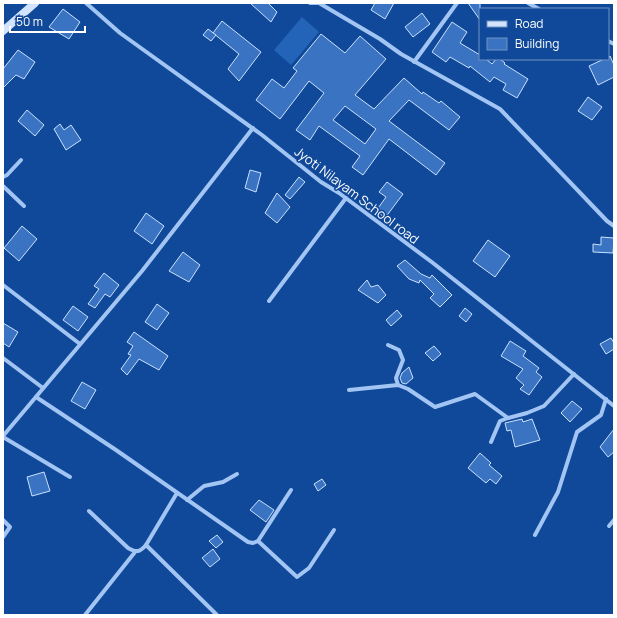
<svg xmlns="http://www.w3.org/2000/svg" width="617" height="618" font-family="Manrope,sans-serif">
  <rect width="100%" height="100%" fill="#104999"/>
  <path fill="#2363b8" d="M302,17L319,32L291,65L274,50Z"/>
  <g fill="#3973c1" stroke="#cae1fe" fill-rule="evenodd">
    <path d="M250,3H268L277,12L271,22Z"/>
    <path d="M375,3H394L385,19L371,10Z"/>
    <path d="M468,3H480V20Z"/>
    <path d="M63,9L80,22L69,39L49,27Z"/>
    <path d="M422,13L430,24L413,37L405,27Z"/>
    <path d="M222,21L261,52L239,81L228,69L239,54L213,33Z"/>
    <path d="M452,22L467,32L460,43L480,55V59H486L492,64L496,59H500L505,63L504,64L528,79L517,98L503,90L506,84L494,77L490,82L470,66L469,68L450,57L446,62L432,52Z"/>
    <path d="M208,29L216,35L211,41L203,35Z"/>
    <path d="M321,34L345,53L360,36L386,59L355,95L374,109L404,78L422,94L423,92L439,103L441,101L460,117L449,130L409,100L389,121L445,163L436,175L389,139L363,175L352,167L360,156L319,126L310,140L296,130L324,93L309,81L280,119L256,100L272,79L284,88L297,71L293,68ZM345,106L376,129L365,144L333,120Z"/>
    <path d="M18,50L35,62L24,79L16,75L3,88V69Z"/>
    <path d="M610,56L614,65V77L598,85L589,66L604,59H608Z"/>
    <path d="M588,97L602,107L592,120L578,111Z"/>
    <path d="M27,110L44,125L35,136L18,121Z"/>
    <path d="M60,124L64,130L71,125L81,140L66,150L54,129Z"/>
    <path d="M250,170L261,173L256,192L245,188Z"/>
    <path d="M299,177L305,182L290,199L285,195Z"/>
    <path d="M387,182L403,194L385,218L376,211L386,197L379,192Z"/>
    <path d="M277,193L290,207L277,223L265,213Z"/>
    <path d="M146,213L164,226L152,244L134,231Z"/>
    <path d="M22,226L37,239L19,261L4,248Z"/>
    <path d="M601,237L614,238L613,253L593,252V244L601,245Z"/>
    <path d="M488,240L510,256L495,277L473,261Z"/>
    <path d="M183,252L200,265L189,282L169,271Z"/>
    <path d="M405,260L421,274L430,278L432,275L452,295L440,307L430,298L434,294L420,280L419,283L409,279L397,266Z"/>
    <path d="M104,273L119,285L110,297L105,294L95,308L88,304L99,289L94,286Z"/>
    <path d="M367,280L371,287L378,285L386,295L378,303L358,290Z"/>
    <path d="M157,304L169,313L157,330L145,322Z"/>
    <path d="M73,306L88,317L78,331L63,320Z"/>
    <path d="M465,308L472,314L466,322L459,316Z"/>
    <path d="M397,310L402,316L391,326L386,320Z"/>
    <path d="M3,323L18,332L9,347L3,343Z"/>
    <path d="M134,332L168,356L159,370L139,359L127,375L121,369L131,355L128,354L133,346L127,342Z"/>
    <path d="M611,338L614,343V349L606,354L600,344Z"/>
    <path d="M510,341L526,351L523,356L539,368L536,372L542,377L529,395L520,389L524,385L516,378L523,369L501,356Z"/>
    <path d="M434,346L441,354L433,361L425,353Z"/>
    <path d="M409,367L413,378L406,384L402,383L400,378L402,373Z"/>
    <path d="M82,382L96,390L85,409L71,401Z"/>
    <path d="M572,401L582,409L570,422L561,413Z"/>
    <path d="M522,419L523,422L532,419L540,440L515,447L511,430L507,431L505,423Z"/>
    <path d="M614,429V452L608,457L600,447Z"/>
    <path d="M480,453L491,463L489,465L502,476L496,484L490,479L486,483L468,468Z"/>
    <path d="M44,472L50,491L32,496L27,477Z"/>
    <path d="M322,479L326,485L318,491L314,484Z"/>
    <path d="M259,500L274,510L266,522L250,510Z"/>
    <path d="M217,535L223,542L216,548L209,541Z"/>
    <path d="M213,549L220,559L210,567L202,558Z"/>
  </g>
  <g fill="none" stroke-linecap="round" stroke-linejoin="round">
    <g stroke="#a2c5f4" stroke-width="4">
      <path d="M86,3L120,33L262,135L321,182L339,193L433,263L614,406"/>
      <path d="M310,3H319L380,39L401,54L500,109L607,221L614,226"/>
      <path d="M528,3L539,9"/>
      <path d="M608,41L614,44"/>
      <path d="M414,62L457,3"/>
      <path d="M3,177L7,175L21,160"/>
      <path d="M3,186L24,206"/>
      <path d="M3,285L80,344"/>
      <path d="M269,301L346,198"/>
      <path d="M388,345L399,350L403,360L396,378L398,385"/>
      <path d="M3,358L43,388"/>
      <path d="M349,390L398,385L408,389L435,407L475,394L508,418L527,413L544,406L574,374"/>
      <path d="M36,397L116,450L248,542L253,543L258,541L291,490"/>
      <path d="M3,436L142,271L253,128"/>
      <path d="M3,437L70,477"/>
      <path d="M491,442L500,421L508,418"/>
      <path d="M187,500L204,486L223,482L237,474"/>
      <path d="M89,511L128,548C137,553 140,552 146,545L177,493"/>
      <path d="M3,520L10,527L3,537"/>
      <path d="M609,526L614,520"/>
      <path d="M535,535L558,492L577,432L601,415L606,399"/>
      <path d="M258,541L297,577L309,568L334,530"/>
      <path d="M146,545L217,615"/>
      <path d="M85,615L135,552"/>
    </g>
    <path stroke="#d2e4fd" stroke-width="8" d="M3,31L35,3"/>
  </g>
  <g text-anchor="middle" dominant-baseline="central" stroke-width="3" stroke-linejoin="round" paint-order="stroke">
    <g font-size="13" fill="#fff" stroke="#104999">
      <text transform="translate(357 195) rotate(37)">Jyoti Nilayam School road</text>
    </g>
  </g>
  <rect width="617" height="618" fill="none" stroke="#ffffff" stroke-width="8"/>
  <rect x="479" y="8" width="130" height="52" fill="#104999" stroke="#7092c2"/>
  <rect x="487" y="21" width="20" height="6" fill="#d2e4fd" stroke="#7092c2"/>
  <text x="515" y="28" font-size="12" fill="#ffffff">Road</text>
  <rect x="487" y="38" width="20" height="12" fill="#3973c1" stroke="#7092c2"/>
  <text x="515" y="48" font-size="12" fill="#ffffff">Building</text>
  <path d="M10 26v6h75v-6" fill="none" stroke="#ffffff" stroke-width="2"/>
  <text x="16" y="26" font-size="12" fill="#ffffff" stroke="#104999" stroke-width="3" paint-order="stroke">50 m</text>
</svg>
